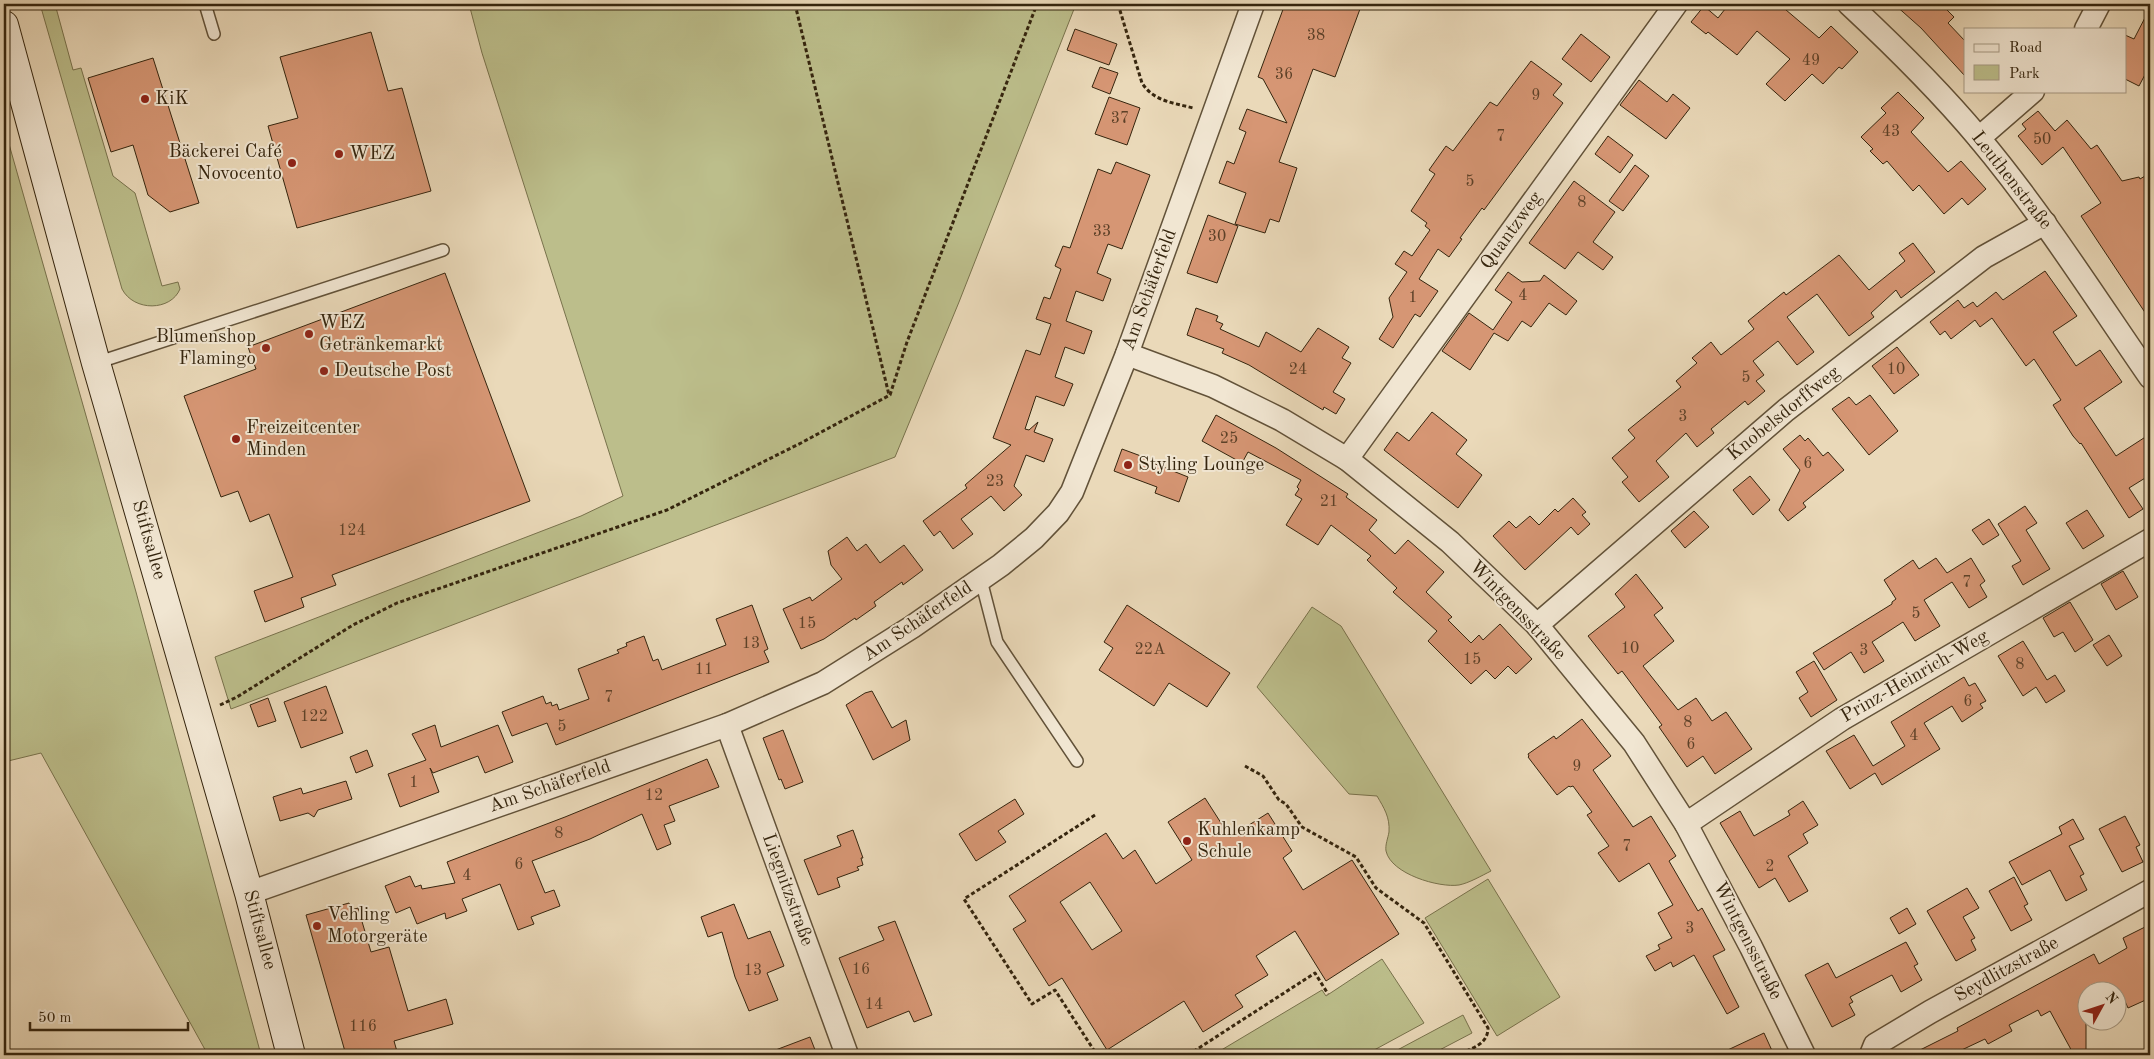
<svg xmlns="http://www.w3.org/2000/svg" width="2154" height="1059" font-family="'Old Standard TT',serif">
  <rect width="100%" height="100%" fill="#ead9b9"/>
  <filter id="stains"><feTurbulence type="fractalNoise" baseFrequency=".004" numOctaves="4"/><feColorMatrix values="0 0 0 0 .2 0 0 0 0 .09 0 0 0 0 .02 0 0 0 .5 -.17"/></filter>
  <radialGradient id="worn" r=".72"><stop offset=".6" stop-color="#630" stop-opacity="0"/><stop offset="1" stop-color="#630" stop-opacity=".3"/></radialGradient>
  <g fill="#bcbe8b" stroke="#78724c">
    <path d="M40,4H55L73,70L81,68L113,176L135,193L162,286L178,282L180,289C171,311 134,312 122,289Z"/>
    <path d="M469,4H1076L959,302L895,457L231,709L215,657L581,516L623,496L482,53Z"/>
    <path d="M7,137L136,592L261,1055H208L41,753L4,762V138Z"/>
    <path d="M1312,607L1341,626L1491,871C1481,876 1469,883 1459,885C1439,888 1391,874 1386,851C1385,845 1388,838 1389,832C1390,817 1384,808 1377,796L1349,794L1257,687Z"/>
    <path d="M1488,879L1560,997L1497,1036L1425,918Z"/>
    <path d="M1382,959L1424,1023L1365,1055H1213L1322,990L1326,996Z"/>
    <path d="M1463,1015L1472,1033L1430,1055H1388Z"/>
  </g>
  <g fill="#d69674" stroke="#35250e" fill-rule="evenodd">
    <path d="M1285,4H1347L1360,9L1335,77L1313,69L1279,162L1297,168L1279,222L1270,219L1265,233L1235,224L1246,193L1219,183L1227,161L1234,164L1246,132L1239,129L1247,109L1287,123L1263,79L1258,77Z"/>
    <path d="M1729,4H1779L1819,38L1831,26L1858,52L1842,69L1839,67L1823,84L1812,74L1785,101L1766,84L1790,59L1757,31L1737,55L1708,32L1706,34L1691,22L1704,6L1718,18Z"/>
    <path d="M1894,4H1941L1954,17L1948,23L1965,41V76L1921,28Z"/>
    <path d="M2150,8V65L2139,86L2125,79V35L2134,39Z"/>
    <path d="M1075,29L1117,44L1109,65L1067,50Z"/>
    <path d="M371,32L388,91L402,88L431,191L297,228L268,126L298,118L280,57Z"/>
    <path d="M1581,34L1610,57L1591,82L1562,59Z"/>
    <path d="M153,58L199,203L170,212L148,195L133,145L111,152L88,78Z"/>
    <path d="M1531,61L1562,84L1553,95L1563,103L1484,210L1482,208L1460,238L1462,239L1449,257L1438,249L1419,279L1438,291L1420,317L1415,314L1393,348L1379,339L1393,317L1389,298L1407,272L1395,264L1404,251L1412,256L1430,230L1425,226L1427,223L1411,211L1435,174L1429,170L1446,146L1453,151L1490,102L1497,106Z"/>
    <path d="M1100,67L1118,73L1110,94L1092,87Z"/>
    <path d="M1639,80L1667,102L1673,94L1690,108L1666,139L1620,105Z"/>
    <path d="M1898,92L1924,118L1911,132L1948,172L1961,161L1986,189L1968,205L1962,198L1944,214L1919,185L1913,191L1887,161L1883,164L1870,151L1873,149L1861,137L1886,113L1881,108Z"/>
    <path d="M1109,97L1140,108L1127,145L1095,134Z"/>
    <path d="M2038,111L2055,131L2067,120L2091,149L2097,145L2122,181L2139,177L2140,179L2150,173V320L2081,216L2101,203L2063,147L2042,165L2018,136L2026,129L2022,124Z"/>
    <path d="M1608,136L1633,155L1620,173L1595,154Z"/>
    <path d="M1116,162L1150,175L1122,249L1108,244L1097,273L1111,279L1103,301L1076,291L1066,321L1092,331L1084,354L1065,347L1055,377L1073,384L1064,406L1036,396L1025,429L1029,430L1038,422L1034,432L1053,439L1044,462L1026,455L1014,486L1022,495L1004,511L991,496L961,519L973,534L953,549L940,531L934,536L923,521L967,488L965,485L1011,445L993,438L1026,350L1040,355L1051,324L1036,319L1044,297L1050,299L1061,269L1055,266L1063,246L1070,248L1098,169L1111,174Z"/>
    <path d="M1635,165L1649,176L1623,211L1609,201Z"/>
    <path d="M1574,181L1615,212L1593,242L1613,257L1603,270L1578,252L1565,269L1529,243Z"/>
    <path d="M1208,215L1238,226L1217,283L1187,273Z"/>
    <path d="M1913,243L1935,272L1901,298L1896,290L1871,313L1874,317L1849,336L1817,294L1787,317L1814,352L1797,365L1778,341L1753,361L1764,375L1756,381L1765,391L1748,405L1745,401L1711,429L1714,433L1697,447L1686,433L1656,461L1669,477L1639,502L1622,482L1628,477L1612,458L1635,438L1628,430L1681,387L1676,381L1697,363L1692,358L1711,342L1721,355L1754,329L1748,321L1784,292L1786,295L1839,255L1869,290L1905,261L1899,253Z"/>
    <path d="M2045,271L2077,316L2053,332L2076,366L2100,350L2122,382L2084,408L2116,456L2150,434V475L2129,488L2143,509L2129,518L2081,443L2080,444L2073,436L2053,405L2061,400L2034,359L2026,366L1992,318L1980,327L1975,320L1951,339L1945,331L1940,335L1930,322L1958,300L1964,308L1973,302L1977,307L1996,292L2003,300Z"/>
    <path d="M1508,272L1522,282L1540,281L1544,275L1577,301L1566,315L1549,303L1531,327L1522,321L1508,341L1494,333L1470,370L1442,351L1469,313L1493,330L1512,302L1495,290Z"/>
    <path d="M445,273L530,501L332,575L336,585L301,598L304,607L265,622L254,591L293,577L269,514L250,522L238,491L221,497L184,396L256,369L248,347Z"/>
    <path d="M1196,308L1218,316L1216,321L1223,324L1220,329L1259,347L1266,332L1301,352L1318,328L1349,347L1342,358L1351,363L1333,392L1345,399L1336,414L1324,407L1323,410L1249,365L1222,353L1224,349L1187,335Z"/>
    <path d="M1897,347L1919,375L1894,394L1872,366Z"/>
    <path d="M1870,395L1898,431L1869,455L1832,409L1849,397L1856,405Z"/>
    <path d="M1432,412L1467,440L1456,454L1482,475L1458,508L1384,450L1397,432L1409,441Z"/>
    <path d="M1216,415L1276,448L1348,494L1346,497L1377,520L1369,530L1395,554L1408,540L1444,572L1426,592L1452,617L1448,620L1471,643L1479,635L1483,640L1500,624L1532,659L1516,674L1508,666L1495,679L1486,670L1471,684L1428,641L1437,631L1393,592L1397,588L1367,560L1371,556L1331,525L1318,545L1286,525L1302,499L1295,495L1299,489L1297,487L1301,480L1248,452L1242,463L1202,441Z"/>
    <path d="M1800,435L1805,441L1808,438L1823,456L1828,452L1844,470L1803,503L1806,507L1788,521L1779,510L1800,470L1783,449Z"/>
    <path d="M1122,449L1149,459L1148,461L1188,477L1179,502L1155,493L1157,487L1114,471Z"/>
    <path d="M1750,476L1770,500L1753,515L1733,490Z"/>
    <path d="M1573,498L1586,512L1582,515L1590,524L1578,535L1571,527L1525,570L1493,536L1509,521L1516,528L1530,516L1539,525L1555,509L1558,512Z"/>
    <path d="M2025,506L2037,523L2026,530L2050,569L2023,585L2012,566L2021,561L1998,524Z"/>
    <path d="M2087,510L2104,536L2083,549L2066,523Z"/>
    <path d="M1694,511L1709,527L1685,548L1671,531Z"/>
    <path d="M1989,519L1999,535L1983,545L1972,530Z"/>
    <path d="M847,537L857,551L866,544L880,563L904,545L923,570L903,585L902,582L874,602L876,606L856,620L855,618L824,639L801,649L783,609L810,597L812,601L842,579L831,565L828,551Z"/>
    <path d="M1936,558L1947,573L1971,558L1985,581L1980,585L1987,597L1969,608L1952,582L1924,600L1940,626L1915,641L1903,622L1872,642L1884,661L1864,673L1851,652L1824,670L1813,653L1892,604V602L1896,599L1884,580L1913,560L1919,569Z"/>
    <path d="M2123,571L2138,597L2116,610L2101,584Z"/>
    <path d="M1636,574L1663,608L1654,615L1674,641L1643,666L1678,710L1696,698L1712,721L1726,712L1752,749L1715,774L1703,756L1687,767L1659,727L1662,725L1622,671L1618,674L1588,636L1625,607L1615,594Z"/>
    <path d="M2070,602L2093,640L2075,652L2063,632L2054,637L2043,618Z"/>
    <path d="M752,605L768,649L764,651L769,662L556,745L547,723L512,736L502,712L543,696L546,704L551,702L552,706L557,704L559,710L589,699L578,669L619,653L617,650L627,646L626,643L644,636L653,661L658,659L662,670L726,645L716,619Z"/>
    <path d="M1127,605L1230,673L1207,707L1169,683L1154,706L1099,670L1113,648L1104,642Z"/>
    <path d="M2109,635L2122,656L2107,666L2093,645Z"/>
    <path d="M2023,641L2047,680L2055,675L2065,691L2046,703L2036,687L2023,696L1998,656Z"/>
    <path d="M1814,661L1837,700L1811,717L1799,698L1808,692L1796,672Z"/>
    <path d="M1964,677L1969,686L1975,683L1986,701L1980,704L1983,708L1962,722L1952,706L1924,723L1940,749L1882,785L1875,773L1850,789L1826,751L1854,735L1873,766L1905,746L1891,722Z"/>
    <path d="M326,686L343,733L301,748L284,702Z"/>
    <path d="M872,691L892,728L906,720L910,740L873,760L846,705L865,693Z"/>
    <path d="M268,698L276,721L258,727L250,705Z"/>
    <path d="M1582,719L1611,756L1593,770L1633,827L1651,816L1676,856L1669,861L1698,911L1702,908L1725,950L1713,956L1739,1007L1727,1014L1694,955L1673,967L1671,962L1655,971L1646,956L1660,949L1658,945L1672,938L1658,913L1673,905L1649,863L1619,882L1598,853L1609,846L1587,815L1592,812L1573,786L1570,787L1569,786L1557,795L1528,757L1529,756L1528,754L1554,736L1556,739Z"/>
    <path d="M435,725L441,747L498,725L513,762L485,773L478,756L433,773L430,768L439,792L400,807L388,774L426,760L412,734Z"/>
    <path d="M783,730L803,782L785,789L781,779L779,780L763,738Z"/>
    <path d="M367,750L373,766L356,773L350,757Z"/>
    <path d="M707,759L719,787L669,806L675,821L664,825L671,844L657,850L642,814L590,839L532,861L545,893L554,890L560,906L531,917L534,924L518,930L500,884L462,899L467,911L446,919L445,913L417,924L410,907L396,913L385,886L410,876L415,887L421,885L422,889L455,883L447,862L565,817Z"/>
    <path d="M346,781L352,799L318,810L314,817L308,813L280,821L273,797L301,788L303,794Z"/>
    <path d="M1205,798L1230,837L1268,813L1292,851L1283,858L1303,890L1352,860L1399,934L1326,981L1295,931L1256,956L1268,975L1235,995L1243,1007L1203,1032L1184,1001L1107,1050L1062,978L1049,986L1013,929L1026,921L1009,896L1106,833L1123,859L1135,850L1156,884L1192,860L1168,822ZM1090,882L1122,931L1092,950L1060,902Z"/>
    <path d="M1015,799L1024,814L998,831L1006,842L976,861L959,834Z"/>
    <path d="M1803,801L1818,825L1803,834L1808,843L1788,856L1808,891L1789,902L1775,878L1759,888L1720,823L1740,811L1754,836L1790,815L1788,811Z"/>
    <path d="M2125,816L2140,845L2136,847L2143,862L2122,872L2099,829Z"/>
    <path d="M2073,819L2084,839L2069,846L2084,874L2080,876L2087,890L2066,901L2050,870L2022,885L2009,862L2062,834L2059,827Z"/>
    <path d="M853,830L863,858H861L863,865L857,867L859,870L837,878L840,887L818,895L804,860L841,846L837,836Z"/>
    <path d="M2014,877L2028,904L2024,906L2032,920L2011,931L1989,891Z"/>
    <path d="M1967,888L1979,908L1963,917L1975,938L1971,940L1976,950L1956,961L1927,911Z"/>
    <path d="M349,903L351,910L358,908L371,952L389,947L408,1011L446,999L453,1024L394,1041L398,1055H346L306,915Z"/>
    <path d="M734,904L748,939L770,931L784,966L767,973L778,1000L749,1011L735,977L722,932L708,937L701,917Z"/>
    <path d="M1907,908L1916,924L1899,934L1890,918Z"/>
    <path d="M895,921L932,1015L914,1022L909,1011L867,1028L839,958L884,940L878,927Z"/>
    <path d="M2145,927L2150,938V998L2128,1008L2124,999L2122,1000L2120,997L2116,999V992H2086V1014L2084,1015L2086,1020V1055H2074L2050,1011L2041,1016L2038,1010L2009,1025L2012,1031L1988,1044L1985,1039L1951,1055H1910L1958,1031L1957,1028L2094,954L2099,964L2127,948L2123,938Z"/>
    <path d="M1906,942L1918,964L1914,966L1922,980L1901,992L1892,975L1850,997L1853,1002L1849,1004L1855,1015L1832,1027L1805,975L1828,963L1836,978Z"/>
    <path d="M1764,1033L1774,1055H1717Z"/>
    <path d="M810,1037L817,1055H765V1054Z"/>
  </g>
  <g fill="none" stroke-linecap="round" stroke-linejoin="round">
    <g stroke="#625239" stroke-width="14">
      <g id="service">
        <path d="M205,4L214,34"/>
        <path d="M96,363L443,250"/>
        <path d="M981,580L997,642L1077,761"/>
      </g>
    </g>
    <g stroke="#625239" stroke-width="25">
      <g id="minor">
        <path d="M1849,4C1894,46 1938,89 1978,137C2041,212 2094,296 2150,377"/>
        <path d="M2086,29L2099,4"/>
        <path d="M1979,138L2033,91"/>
        <path d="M1127,354L1213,386L1282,420L1347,459L1450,542L1537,625L1634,743L1686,824L1751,947L1804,1055"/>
        <path d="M1347,459L1676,4"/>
        <path d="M1537,625L1786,410L1984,257L2045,223"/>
        <path d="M727,725L847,1055"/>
        <path d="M1686,824L1842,719L2150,540"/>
        <path d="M249,893L727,725L823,683L912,627L1001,565L1034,538L1058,513L1072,492L1127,354L1253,4"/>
        <path d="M1871,1055L1875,1045L1930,1012L2150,891"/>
      </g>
    </g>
    <g stroke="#35250e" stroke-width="30">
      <path id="secondary" d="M4,25L96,363L249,893L291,1055"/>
    </g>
    <g stroke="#35250e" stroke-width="3" stroke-dasharray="4 2.5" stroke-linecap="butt">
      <path d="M795,4L889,395"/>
      <path d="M1118,4L1142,83C1153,101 1174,103 1193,108"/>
      <path d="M220,705L237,697L353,625L397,603L667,510L801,443L890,395L907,342L1037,4"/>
      <path d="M1245,766L1263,776L1279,800L1286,804L1302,827L1356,857L1376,888L1424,923L1488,1028C1488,1045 1471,1048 1458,1055"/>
      <path d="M1095,815L964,899L1032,1004L1055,990L1097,1055"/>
      <path d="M1188,1055L1315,973L1328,994"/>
    </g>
    <use href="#service" stroke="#f1e6d2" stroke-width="11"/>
    <use href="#minor" stroke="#f1e6d2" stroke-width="22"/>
    <use href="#secondary" stroke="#f1e6d2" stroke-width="28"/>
  </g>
  <g fill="#8f2418" stroke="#f1e6d2" stroke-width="2">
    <circle cx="145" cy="99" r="5"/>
    <circle cx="339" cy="154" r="5"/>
    <circle cx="292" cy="163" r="5"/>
    <circle cx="309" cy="334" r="5"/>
    <circle cx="266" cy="348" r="5"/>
    <circle cx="324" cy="371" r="5"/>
    <circle cx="236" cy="439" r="5"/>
    <circle cx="1128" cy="465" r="5"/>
    <circle cx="1187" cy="841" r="5"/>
    <circle cx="317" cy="926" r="5"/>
  </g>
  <g text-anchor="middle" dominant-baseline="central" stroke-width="4" stroke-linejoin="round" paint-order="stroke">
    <g font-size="16" fill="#5d4128">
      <text x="1316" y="36">38</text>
      <text x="1811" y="61">49</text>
      <text x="1284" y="75">36</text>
      <text x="1536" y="96">9</text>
      <text x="1120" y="119">37</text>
      <text x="1891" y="132">43</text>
      <text x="1501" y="137">7</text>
      <text x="2042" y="140">50</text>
      <text x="1470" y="182">5</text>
      <text x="1582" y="203">8</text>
      <text x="1102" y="232">33</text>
      <text x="1217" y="237">30</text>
      <text x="1523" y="296">4</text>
      <text x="1413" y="298">1</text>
      <text x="1298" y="370">24</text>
      <text x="1896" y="370">10</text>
      <text x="1746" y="378">5</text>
      <text x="1683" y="417">3</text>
      <text x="1229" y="439">25</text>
      <text x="1808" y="464">6</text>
      <text x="995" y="482">23</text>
      <text x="1329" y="502">21</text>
      <text x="352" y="531">124</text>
      <text x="1967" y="583">7</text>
      <text x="1916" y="614">5</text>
      <text x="807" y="624">15</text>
      <text x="751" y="644">13</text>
      <text x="1630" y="649">10</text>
      <text x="1150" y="650">22A</text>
      <text x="1864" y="651">3</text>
      <text x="1472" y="660">15</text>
      <text x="2020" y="665">8</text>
      <text x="704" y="670">11</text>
      <text x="609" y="698">7</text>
      <text x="1968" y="702">6</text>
      <text x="314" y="717">122</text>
      <text x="1688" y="723">8</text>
      <text x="562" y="727">5</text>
      <text x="1914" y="736">4</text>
      <text x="1691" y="745">6</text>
      <text x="1577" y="767">9</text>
      <text x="414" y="783">1</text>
      <text x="654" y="796">12</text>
      <text x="559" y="834">8</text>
      <text x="1627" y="847">7</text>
      <text x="519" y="865">6</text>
      <text x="1770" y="867">2</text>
      <text x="467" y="876">4</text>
      <text x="1690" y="929">3</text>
      <text x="861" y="970">16</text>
      <text x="753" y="971">13</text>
      <text x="874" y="1005">14</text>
      <text x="363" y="1027">116</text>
    </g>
    <g font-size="19" fill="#35250e" stroke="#f1e6d2" text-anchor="start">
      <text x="155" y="99">KiK</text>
      <text x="282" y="152" text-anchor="end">Bäckerei Café<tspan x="282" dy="22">Novocento</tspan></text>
      <text x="349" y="154">WEZ</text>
      <text x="319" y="323">WEZ<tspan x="319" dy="22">Getränkemarkt</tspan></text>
      <text x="256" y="337" text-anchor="end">Blumenshop<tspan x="256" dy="22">Flamingo</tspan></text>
      <text x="334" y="371">Deutsche Post</text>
      <text x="246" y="428">Freizeitcenter<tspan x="246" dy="22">Minden</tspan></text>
      <text x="1138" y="465">Styling Lounge</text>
      <text x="1197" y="830">Kuhlenkamp<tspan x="1197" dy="22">Schule</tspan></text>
      <text x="327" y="915">Vehling<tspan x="327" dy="22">Motorgeräte</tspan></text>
    </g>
    <g font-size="19" fill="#35250e" stroke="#f1e6d2">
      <text transform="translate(2011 181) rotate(52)">Leuthenstraße</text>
      <text transform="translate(1512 231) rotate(-54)">Quantzweg</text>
      <text transform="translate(1150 290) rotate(-70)">Am Schäferfeld</text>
      <text transform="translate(1784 414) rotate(-39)">Knobelsdorffweg</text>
      <text transform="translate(148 540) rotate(74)">Stiftsallee</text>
      <text transform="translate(1517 611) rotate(46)">Wintgensstraße</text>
      <text transform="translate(918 622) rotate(-34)">Am Schäferfeld</text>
      <text transform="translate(1915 677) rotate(-30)">Prinz-Heinrich-Weg</text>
      <text transform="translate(550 787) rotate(-19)">Am Schäferfeld</text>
      <text transform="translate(787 890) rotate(70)">Liegnitzstraße</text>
      <text transform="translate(259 930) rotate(75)">Stiftsallee</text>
      <text transform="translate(1747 941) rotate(63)">Wintgensstraße</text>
      <text transform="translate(2007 970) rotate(-29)">Seydlitzstraße</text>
    </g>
  </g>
  <rect width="2154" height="1059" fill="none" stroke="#ead9b9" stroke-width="20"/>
  <rect x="5" y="5" width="2144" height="1049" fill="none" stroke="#35250e" stroke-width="2.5"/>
  <rect x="10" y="10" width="2134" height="1039" fill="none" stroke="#35250e"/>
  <rect x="1964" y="28" width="162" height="65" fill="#f1e6d2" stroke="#a69984"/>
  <rect x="1974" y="44" width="25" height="8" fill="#f1e6d2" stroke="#a69984"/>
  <text x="2009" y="52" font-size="15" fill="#35250e">Road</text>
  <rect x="1974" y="65" width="25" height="15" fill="#bcbe8b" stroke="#a69984"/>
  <text x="2009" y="78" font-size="15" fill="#35250e">Park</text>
  <g transform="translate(2102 1006) rotate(50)"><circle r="24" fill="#f1e6d2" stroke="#a69984"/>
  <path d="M0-4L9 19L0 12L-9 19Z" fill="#8f2418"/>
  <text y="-8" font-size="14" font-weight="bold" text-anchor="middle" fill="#35250e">N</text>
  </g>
  <path d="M30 1022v8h158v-8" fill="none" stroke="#35250e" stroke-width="2.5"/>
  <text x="38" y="1022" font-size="15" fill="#35250e" stroke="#f1e6d2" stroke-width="4" paint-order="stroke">50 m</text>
  <rect width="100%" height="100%" filter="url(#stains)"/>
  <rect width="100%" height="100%" fill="url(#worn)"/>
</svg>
